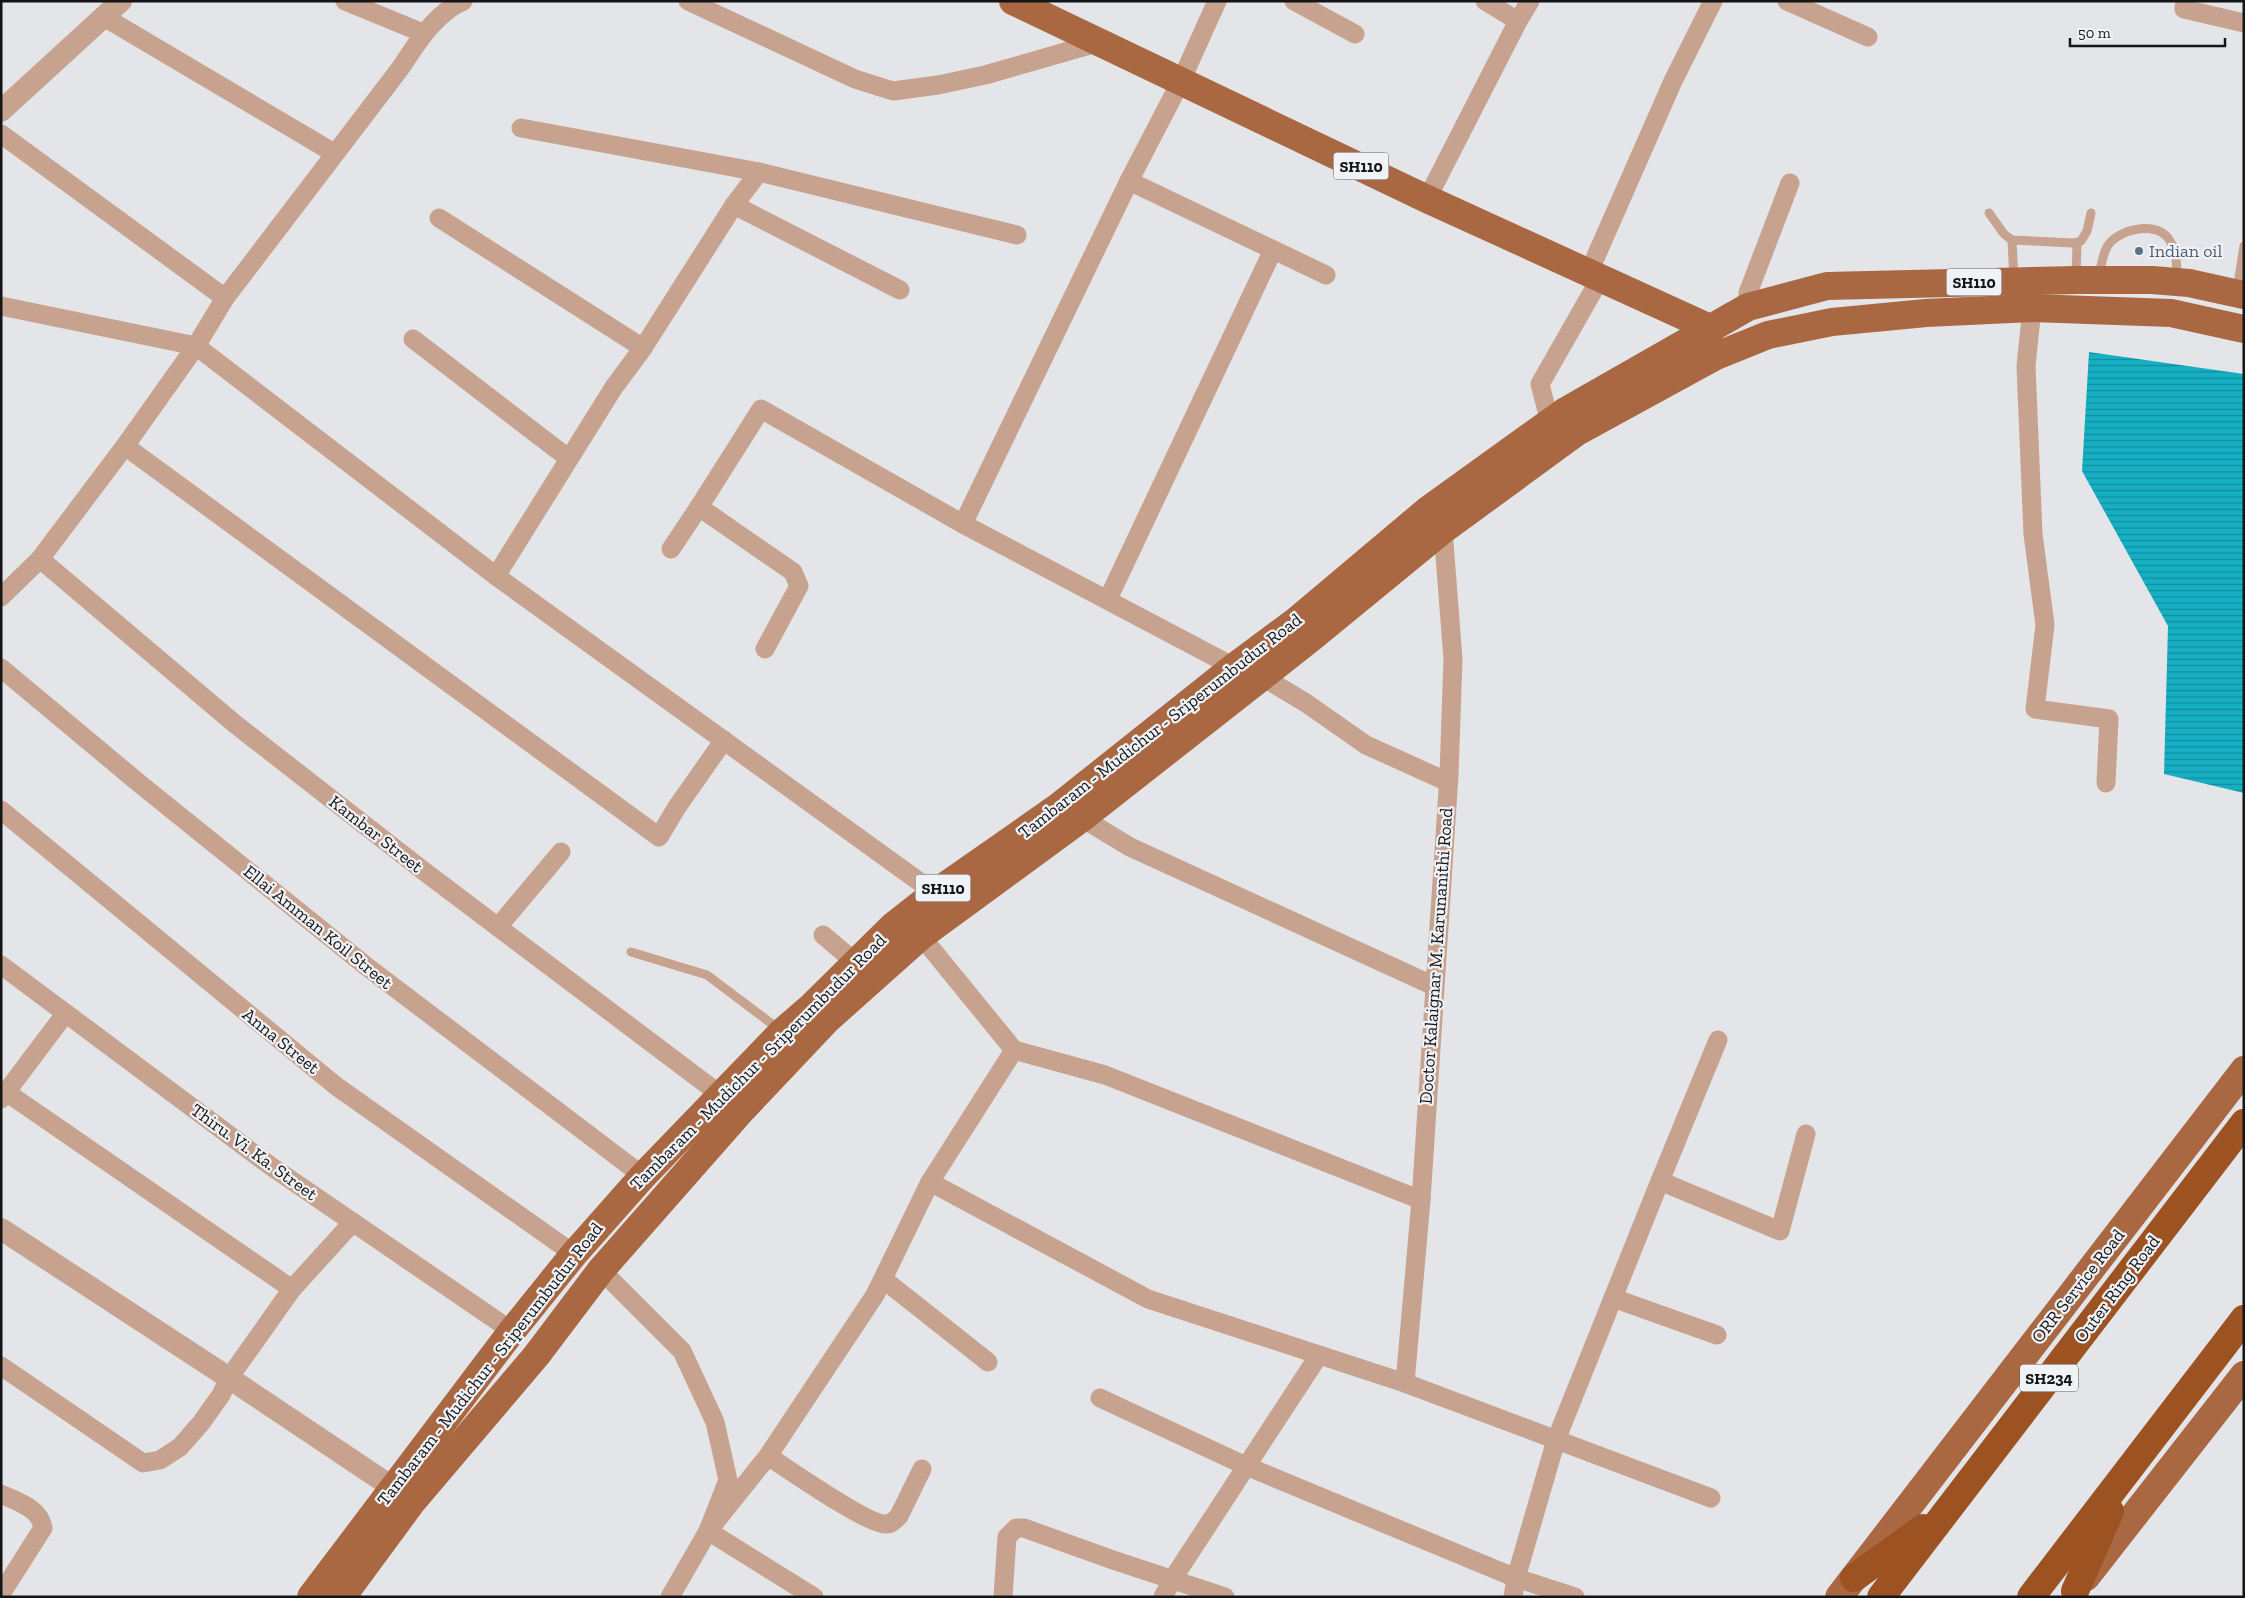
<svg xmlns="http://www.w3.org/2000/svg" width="2245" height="1598" font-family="'Zilla Slab',serif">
  <defs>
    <pattern id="water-rules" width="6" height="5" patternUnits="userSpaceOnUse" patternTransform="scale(1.25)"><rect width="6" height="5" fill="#16afc3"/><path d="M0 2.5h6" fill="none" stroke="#138d9d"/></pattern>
  </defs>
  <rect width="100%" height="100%" fill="#e3e5e8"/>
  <path fill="url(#water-rules)" d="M2089,352L2244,374V793L2164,774L2168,626L2082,471Z"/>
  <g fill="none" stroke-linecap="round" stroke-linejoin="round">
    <g stroke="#c7a28e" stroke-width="9">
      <path d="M1989,213L2004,234L2012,240L2073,243L2081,241L2087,231L2091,213"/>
      <path d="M2012,240L2014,280"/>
      <path d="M2076,277L2077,243"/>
      <path d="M2099,277C2101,266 2102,256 2107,247C2117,229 2155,221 2168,238C2177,249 2177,267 2177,280"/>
      <path d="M2237,290L2244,246"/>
      <path d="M631,952L707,975L780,1030"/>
    </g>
    <g stroke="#c7a28e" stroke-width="19">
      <path d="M345,1L423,33"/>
      <path d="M688,1L855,79L893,91L938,85L985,75L1100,42"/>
      <path d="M1294,1L1355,34"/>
      <path d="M1787,1L1868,37"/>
      <path d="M2185,1L2184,9L2244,23"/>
      <path d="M104,17L334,153"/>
      <path d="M1518,21L1530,1"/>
      <path d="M521,128L759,172L1017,235"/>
      <path d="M1,134L225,298"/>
      <path d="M1129,181L1326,275"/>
      <path d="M1427,199L1518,21L1485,1"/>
      <path d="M734,205L900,290"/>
      <path d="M439,218L643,348"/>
      <path d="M1589,272L1673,81L1713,1"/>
      <path d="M1,306L196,346L496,576L935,893"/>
      <path d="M1748,307V293L1790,183"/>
      <path d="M2032,308L2026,366L2033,534L2045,625L2035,709L2109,719L2106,783"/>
      <path d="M413,339L568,458"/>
      <path d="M1550,423L1540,384L1601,277"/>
      <path d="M125,446L659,837L677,807L724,740"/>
      <path d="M963,524L1129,181L1181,81L1217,1"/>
      <path d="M671,549L699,507"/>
      <path d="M40,559L235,724L425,872L722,1096"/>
      <path d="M496,576L614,387L643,348L734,205L759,172"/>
      <path d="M1,597L40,559L125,446L196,346L225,298L399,70C416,45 434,14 463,1"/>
      <path d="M1108,599L1273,250"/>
      <path d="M765,649L799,586L793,572L699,507L761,409L963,524L1234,667"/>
      <path d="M1,668L140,784L366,966L643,1176"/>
      <path d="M1261,676L1306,703L1366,745L1448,782"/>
      <path d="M1,810L336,1086L574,1254"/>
      <path d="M1082,818L1130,847L1434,986"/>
      <path d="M498,927L561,852"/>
      <path d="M823,935L855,962"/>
      <path d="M1,965L272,1167L512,1331"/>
      <path d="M1014,1050L1105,1075L1421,1200"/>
      <path d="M6,1092L292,1289"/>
      <path d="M1,1099L65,1014"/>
      <path d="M1660,1181L1718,1040"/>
      <path d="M930,1182L1148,1299L1405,1383L1711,1498"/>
      <path d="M601,1270L682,1351L715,1422L728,1480L708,1531L670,1597"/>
      <path d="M883,1279L988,1362"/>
      <path d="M1613,1298L1717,1335"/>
      <path d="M1,1366L143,1463L160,1460L180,1447L201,1423L221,1395L229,1378L292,1289L353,1222"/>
      <path d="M1405,1383L1421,1200L1449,775L1453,659L1443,530L1438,523"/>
      <path d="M1100,1398L1246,1466L1516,1578L1575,1597"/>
      <path d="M768,1456C788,1469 868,1525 886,1524C892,1524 895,1520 899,1516L922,1469"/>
      <path d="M1,1494C18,1502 40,1508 43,1528L1,1594"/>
      <path d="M814,1597L708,1531L768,1456L875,1295L930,1182L1014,1050L921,936"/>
      <path d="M1003,1597L1007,1537L1016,1528H1024L1113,1560L1225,1597"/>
      <path d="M1163,1597L1172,1580L1319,1355"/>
      <path d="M1513,1597L1516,1578L1556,1440L1660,1181L1780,1231L1806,1134"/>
    </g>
    <g stroke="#c7a28e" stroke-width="22">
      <path d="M1,111L121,1"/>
      <path d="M1,1229L229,1378L392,1487"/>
    </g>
    <g stroke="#a96842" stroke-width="28">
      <path d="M1013,1L1427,199L1712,329"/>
      <path d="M2086,1577L2244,1375"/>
      <path d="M311,1597L512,1331L574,1254L643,1176L782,1032L812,1006L893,926L935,893L1058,807L1234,667L1296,621L1429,509L1564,412L1748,307L1827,286L2076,280H2152L2189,283L2244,295"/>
      <path d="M342,1597L412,1502L536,1356L601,1270L740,1112L828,1019L921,936L1082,818L1310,639L1443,530L1577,432L1716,356L1768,335L1832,322L1926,313L2032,308L2171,313L2244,329"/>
      <path d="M1839,1597L2244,1070"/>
    </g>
    <g stroke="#9d5222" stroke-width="28">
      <path d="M1854,1578L1923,1528"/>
      <path d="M2075,1591L2110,1511"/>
      <path d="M1881,1597L2244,1123"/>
      <path d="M2031,1597L2244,1319"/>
    </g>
  </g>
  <circle fill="#5c6f8a" stroke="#f1f2f5" stroke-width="2" cx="2139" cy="251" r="5"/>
  <g text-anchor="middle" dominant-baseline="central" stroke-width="4.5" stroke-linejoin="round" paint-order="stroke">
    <g fill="#f1f2f5" stroke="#565759" stroke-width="1">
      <rect x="1333.5" y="152.5" width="55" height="27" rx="4"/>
      <rect x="1946.5" y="268.5" width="55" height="27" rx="4"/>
      <rect x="915.5" y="874.5" width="55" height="27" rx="4"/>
      <rect x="2020" y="1364.5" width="58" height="27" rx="4"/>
    </g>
    <g font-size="16" font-weight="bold" fill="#141516">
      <text x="1361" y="166">SH110</text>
      <text x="1974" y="282">SH110</text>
      <text x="943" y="888">SH110</text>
      <text x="2049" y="1378">SH234</text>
    </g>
    <g font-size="18" fill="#4e5e75" stroke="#f1f2f5" text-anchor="start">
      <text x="2149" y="251">Indian oil</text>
    </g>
    <g font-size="18" fill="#141516" stroke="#f1f2f5">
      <text transform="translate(1160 726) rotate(-38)">Tambaram - Mudichur - Sriperumbudur Road</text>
      <text transform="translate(376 834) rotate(38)">Kambar Street</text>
      <text transform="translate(318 927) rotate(39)">Ellai Amman Koil Street</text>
      <text transform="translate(1436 956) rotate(-86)">Doctor Kalaignar M. Karunanithi Road</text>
      <text transform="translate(281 1041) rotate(39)">Anna Street</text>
      <text transform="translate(758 1062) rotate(-45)">Tambaram - Mudichur - Sriperumbudur Road</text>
      <text transform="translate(254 1152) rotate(36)">Thiru. Vi. Ka. Street</text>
      <text transform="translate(2078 1286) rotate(-52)">ORR Service Road</text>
      <text transform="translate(2117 1289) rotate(-53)">Outer Ring Road</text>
      <text transform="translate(490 1364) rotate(-52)">Tambaram - Mudichur - Sriperumbudur Road</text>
    </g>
  </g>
  <rect width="2245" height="1598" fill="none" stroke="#141516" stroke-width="5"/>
  <path d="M2070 38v8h155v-8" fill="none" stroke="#141516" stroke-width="2.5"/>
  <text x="2078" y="38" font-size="15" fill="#141516" stroke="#f1f2f5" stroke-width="4" paint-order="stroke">50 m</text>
</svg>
